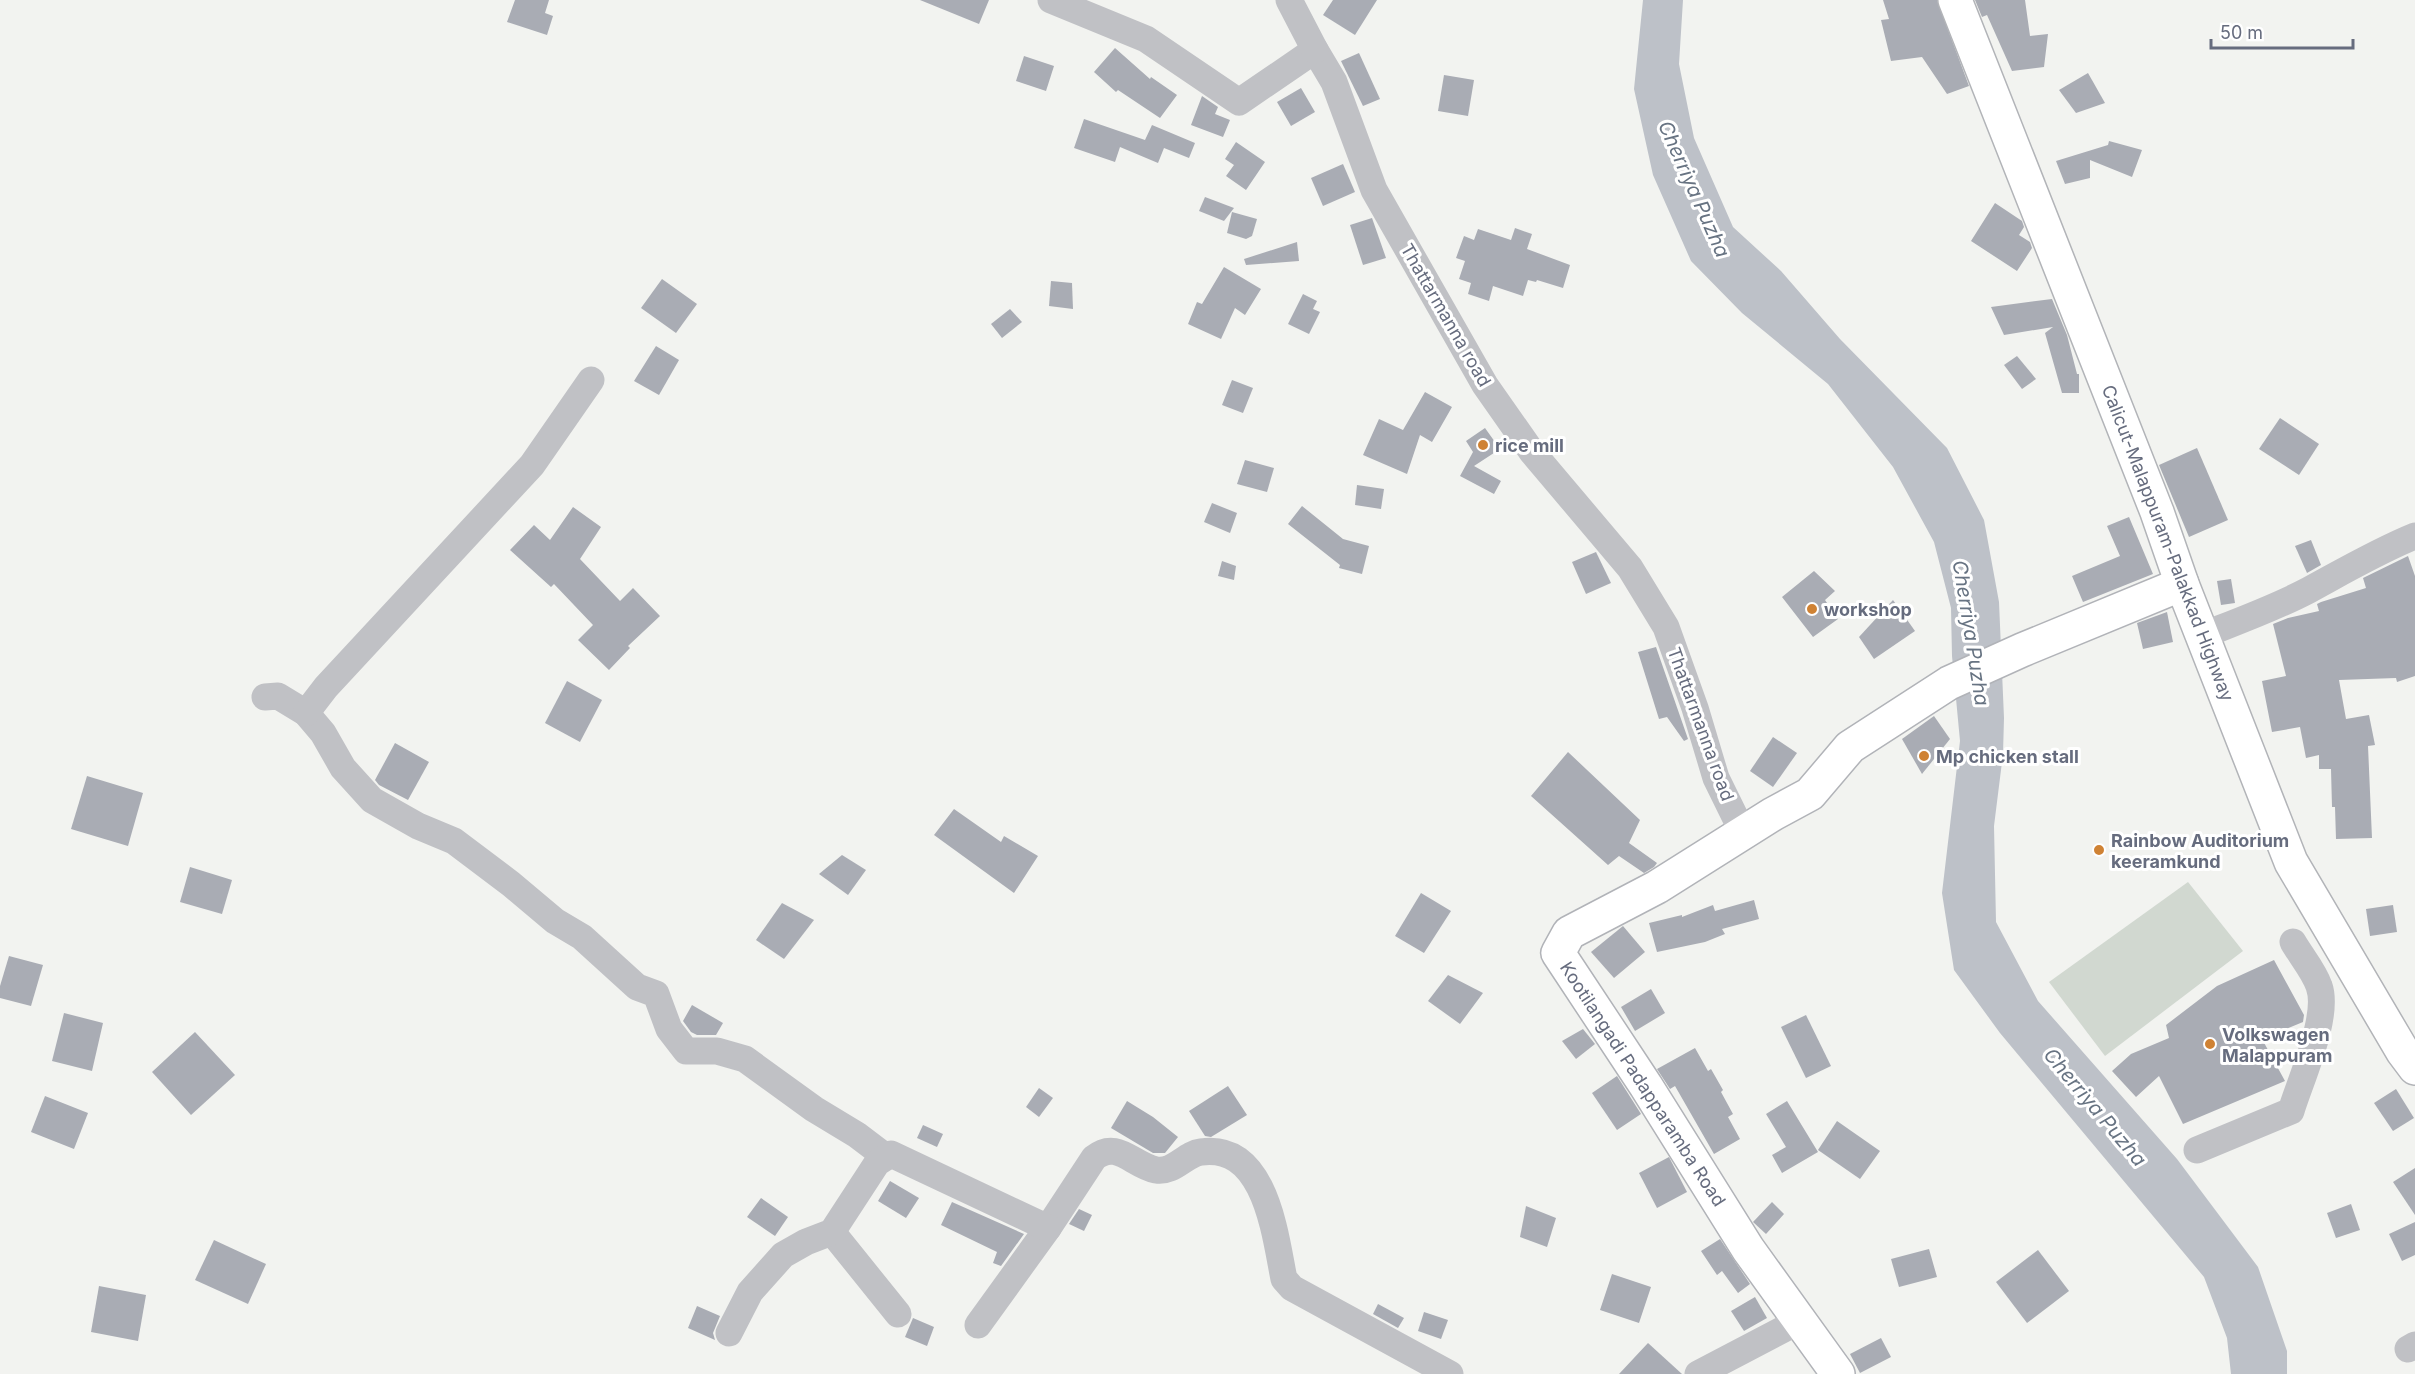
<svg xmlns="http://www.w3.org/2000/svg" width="2415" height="1374" font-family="Inter,sans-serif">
  <rect width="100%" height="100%" fill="#f2f3f0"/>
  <path fill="#d1d8d0" d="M2188,882L2243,951L2105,1056L2049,982Z"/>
  <path fill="#bdc1c8" d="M1643,0H1683L1679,64L1694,138L1733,227L1781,271L1840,339L1947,448L1984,520L1999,602L2004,718L2003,754L1994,826L1996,922L2038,1001L2177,1159L2258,1267L2287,1351V1374H2231L2227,1338L2204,1277L2000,1033L1954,970L1942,893L1960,741L1952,656L1951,608L1934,542L1893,467L1828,384L1742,313L1691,261L1653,175L1634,89Z"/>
  <g fill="#a9acb4">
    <path d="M515,0H549L545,13L553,16L547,35L507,22Z"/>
    <path d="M920,0H989L979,24Z"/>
    <path d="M1333,0H1377L1355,35L1323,15Z"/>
    <path d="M1883,0H1937L1969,86L1947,94L1922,57L1891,61L1881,20L1889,19Z"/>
    <path d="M1975,0H2025L2030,36L2048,34L2044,67L2012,71L1987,15L1982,17Z"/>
    <path d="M1115,48L1150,79L1151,77L1177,95L1160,118L1118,90L1116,92L1094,72Z"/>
    <path d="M1359,53L1380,99L1363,106L1341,61Z"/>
    <path d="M1024,56L1054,66L1046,91L1016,81Z"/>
    <path d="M2088,73L2105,103L2076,113L2059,90Z"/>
    <path d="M1444,75L1474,80L1468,116L1438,111Z"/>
    <path d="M1301,88L1315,112L1291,126L1277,102Z"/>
    <path d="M1202,96L1218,107L1215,114L1230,120L1223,137L1191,125Z"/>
    <path d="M1084,119L1145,140L1152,125L1195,143L1189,158L1164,148L1158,163L1120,147L1115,162L1074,148Z"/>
    <path d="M2109,141L2142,150L2132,177L2090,160V178L2065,184L2056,161L2108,145Z"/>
    <path d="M1236,142L1265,162L1246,190L1226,176L1234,165L1225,159Z"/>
    <path d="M1343,164L1355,192L1323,206L1311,178Z"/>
    <path d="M1205,197L1234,208L1224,221L1199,211Z"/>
    <path d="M1995,203L2022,221L2024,227L2019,235L2030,242L2032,248L2017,271L1971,241Z"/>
    <path d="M1232,212L1257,219L1252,236L1246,239L1227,233Z"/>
    <path d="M1372,218L1386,258L1363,265L1350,225Z"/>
    <path d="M1515,228L1532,234L1527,249L1570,265L1563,288L1537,280L1536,282L1528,280L1523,296L1493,286L1489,301L1468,294L1471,283L1459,279L1465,261L1456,258L1464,236L1474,240L1478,229L1511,240Z"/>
    <path d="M1297,242L1299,261L1246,265L1244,259Z"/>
    <path d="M1224,267L1261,289L1245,315L1235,308L1221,339L1188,324L1197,302L1202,304Z"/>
    <path d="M662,279L697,304L676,333L641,308Z"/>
    <path d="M1051,281L1072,283L1073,309L1049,306Z"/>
    <path d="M1303,294L1317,301L1313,309L1320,312L1309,334L1288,324Z"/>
    <path d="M2052,299L2067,335L2077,374H2079V393H2062L2045,333L2053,327L2004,335L1991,307Z"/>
    <path d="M1010,309L1022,322L1002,338L991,324Z"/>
    <path d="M656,346L679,360L659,395L634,381Z"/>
    <path d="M2017,356L2036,379L2022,389L2004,365Z"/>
    <path d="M1232,380L1253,388L1243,413L1222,405Z"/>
    <path d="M1425,392L1452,407L1432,442L1420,435L1407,474L1363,455L1379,419L1403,430Z"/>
    <path d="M2280,418L2319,444L2299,475L2259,449Z"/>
    <path d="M1485,428L1500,449L1474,466L1501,481L1494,494L1460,476L1473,452L1466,441Z"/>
    <path d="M2197,448L2228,520L2189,537L2159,465Z"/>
    <path d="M1245,460L1274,468L1267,492L1237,484Z"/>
    <path d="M1357,485L1384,489L1381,509L1355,505Z"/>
    <path d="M1212,503L1237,513L1230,533L1204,522Z"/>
    <path d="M1302,506L1343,539L1369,546L1362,574L1339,568L1340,565L1288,524Z"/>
    <path d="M573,507L601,527L580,559L620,601L633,588L660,616L628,646L630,648L609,670L578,640L593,625L554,584L551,587L510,550L534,525L550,540Z"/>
    <path d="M2129,517L2153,574L2083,602L2072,576L2120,556L2107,526Z"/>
    <path d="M2311,540L2321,565L2307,573L2295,546Z"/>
    <path d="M1596,552L1611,583L1586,594L1572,562Z"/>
    <path d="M2408,556L2415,576V676L2397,682L2396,678L2339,680L2346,719L2369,715L2375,745L2368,746L2372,838L2336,839L2335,807H2332L2331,769H2319V755L2306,758L2300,727L2272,732L2262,681L2286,676L2273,624L2288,618L2319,611L2317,604L2321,602L2366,588L2363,578Z"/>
    <path d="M1222,561L1236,566L1234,580L1218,576Z"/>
    <path d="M1814,571L1835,591L1825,600L1838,619L1813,637L1782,597Z"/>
    <path d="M2231,579L2235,603L2221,605L2217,581Z"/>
    <path d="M1893,600L1915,631L1874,659L1859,637Z"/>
    <path d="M2167,612L2173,642L2143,649L2137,623Z"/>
    <path d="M1656,647L1688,739L1684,741L1667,717L1659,719L1638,652Z"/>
    <path d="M567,681L602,700L580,742L545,723Z"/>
    <path d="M1934,716L1950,739L1922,774L1902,739Z"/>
    <path d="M1773,737L1797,753L1773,787L1750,771Z"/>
    <path d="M395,743L429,762L408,800L379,785L375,780Z"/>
    <path d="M1568,752L1640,820L1629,843L1657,863L1654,867L1644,873L1619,856L1608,865L1531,796Z"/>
    <path d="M87,776L143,793L128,846L71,829Z"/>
    <path d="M954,809L1001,842L1004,836L1038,856L1014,893L934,835Z"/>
    <path d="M842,855L866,870L848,895L819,874Z"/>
    <path d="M190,867L232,880L222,914L180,902Z"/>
    <path d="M1421,893L1451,911L1424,953L1395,936Z"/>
    <path d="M1754,900L1759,919L1722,929L1725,934L1705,942L1657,952L1649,923L1682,915V917L1713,905L1715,911Z"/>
    <path d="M782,903L814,920L784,959L756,940Z"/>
    <path d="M2393,905L2397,932L2370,936L2366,909Z"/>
    <path d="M1623,926L1645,952L1614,978L1591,952Z"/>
    <path d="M9,956L43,965L31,1006L0,998V986Z"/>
    <path d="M2274,960L2304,1015L2303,1022L2262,1039L2285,1081L2183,1124L2159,1076L2136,1097L2112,1071L2131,1054L2169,1038L2166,1025L2217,986Z"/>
    <path d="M1448,975L1483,993L1460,1024L1428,1001Z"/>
    <path d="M1651,989L1665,1013L1635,1031L1621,1007Z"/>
    <path d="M692,1005L723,1023L716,1035H697L691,1032L683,1021Z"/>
    <path d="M64,1013L103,1023L92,1071L52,1061Z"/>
    <path d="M1806,1015L1831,1066L1806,1078L1781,1027Z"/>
    <path d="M1583,1029L1595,1044L1576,1059L1562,1041Z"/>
    <path d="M195,1032L235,1075L191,1115L152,1072Z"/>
    <path d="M1695,1048L1708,1071L1711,1069L1723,1090L1721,1092L1733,1114L1728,1117L1740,1139L1714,1154L1675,1086L1670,1089L1657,1069Z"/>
    <path d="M1617,1076L1641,1114L1617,1130L1592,1093Z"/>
    <path d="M1228,1086L1247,1115L1211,1137L1205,1136L1189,1111Z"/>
    <path d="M1039,1088L1053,1098L1039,1117L1026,1107Z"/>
    <path d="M2396,1089L2414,1118L2393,1131L2374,1103Z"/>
    <path d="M45,1096L88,1113L74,1149L31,1132Z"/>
    <path d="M1127,1101L1153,1117L1178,1137L1165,1153H1153L1111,1128Z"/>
    <path d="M1787,1101L1818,1152L1782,1173L1772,1155L1786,1147L1766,1114Z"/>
    <path d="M1837,1121L1880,1151L1860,1179L1818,1150Z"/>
    <path d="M923,1125L943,1134L937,1147L917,1138Z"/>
    <path d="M1669,1157L1687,1192L1657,1208L1639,1173Z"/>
    <path d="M2415,1168V1215L2393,1182Z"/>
    <path d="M890,1181L919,1198L906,1218L878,1201Z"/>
    <path d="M761,1198L788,1217L775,1236L747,1217Z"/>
    <path d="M952,1202L1024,1234L1001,1266L993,1263L997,1252L941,1225Z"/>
    <path d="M1772,1202L1784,1214L1766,1234L1753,1222Z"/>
    <path d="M2351,1204L2360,1230L2336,1238L2327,1213Z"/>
    <path d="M1526,1206L1556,1218L1547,1247L1520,1237Z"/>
    <path d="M1079,1209L1092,1215L1084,1231L1069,1224Z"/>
    <path d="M2415,1222V1255L2402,1261L2389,1234Z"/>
    <path d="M1720,1239L1750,1284L1738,1293L1722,1271L1717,1275L1701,1251Z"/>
    <path d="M214,1240L266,1264L248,1304L195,1280Z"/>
    <path d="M1929,1249L1937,1277L1899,1287L1891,1259Z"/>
    <path d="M2038,1250L2069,1291L2027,1323L1996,1282Z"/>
    <path d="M1612,1274L1651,1287L1639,1323L1600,1310Z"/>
    <path d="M99,1286L146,1295L138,1341L91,1332Z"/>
    <path d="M1755,1297L1767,1318L1744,1331L1731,1311Z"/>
    <path d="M1378,1304L1404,1318L1398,1328L1373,1314Z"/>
    <path d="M697,1306L720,1316L713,1333L715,1340L688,1328Z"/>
    <path d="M1424,1312L1448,1320L1441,1339L1418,1331Z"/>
    <path d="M913,1318L934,1327L927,1346L905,1337Z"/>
    <path d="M1881,1338L1891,1357L1860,1373L1850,1354Z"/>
    <path d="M1648,1343L1682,1374H1619Z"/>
  </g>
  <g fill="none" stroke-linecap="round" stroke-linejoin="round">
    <g stroke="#b1b3b8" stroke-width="36">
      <path id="major" d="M1838,1374L1748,1249L1646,1086L1558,953L1569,933L1657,887L1773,814L1810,794L1850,747L1949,683L2022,650L2182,584"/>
    </g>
    <g stroke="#b2b4b8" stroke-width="36">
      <path id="highway" d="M1955,0L2157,512L2182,584L2291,862L2403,1052L2415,1068"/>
    </g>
    <g stroke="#c0c1c5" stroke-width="27">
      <path d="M1051,0L1146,39L1239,102L1315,50L1334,82L1374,190L1485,385L1532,452L1630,568L1666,627L1695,708L1716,778L1743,833"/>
      <path d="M1289,0L1315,50"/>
      <path d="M2203,635C2239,621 2275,608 2309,590C2344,571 2378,551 2415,536"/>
      <path d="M265,697L278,696L306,713L323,733L343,768L372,800L418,826L454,841L511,884L555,921L582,937L637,987L656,994L669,1029L686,1051H717L745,1059L814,1109L857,1135L886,1157"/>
      <path d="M306,713L326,687L532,465L591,380"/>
      <path d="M2197,1150L2291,1111C2300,1081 2330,1016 2319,986C2314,971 2301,956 2293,942"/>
      <path d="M832,1232L898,1314"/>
      <path d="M978,1325L1048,1228L1094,1158C1117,1139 1132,1165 1156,1170C1174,1173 1185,1154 1201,1152C1266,1143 1275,1235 1284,1279L1292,1288L1450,1374"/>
      <path d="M729,1333L750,1292L783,1255L806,1242L832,1232L877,1163L891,1154L1048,1228"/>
      <path d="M2408,1349L2415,1345"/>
      <path d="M1698,1374L1801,1320"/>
    </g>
    <use href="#major" stroke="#fff" stroke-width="33"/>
    <use href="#highway" stroke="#fff" stroke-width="33"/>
  </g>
  <g fill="#cf8234" stroke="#fff" stroke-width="2">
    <circle cx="1483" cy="445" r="6"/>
    <circle cx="1812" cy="609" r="6"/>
    <circle cx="1924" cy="756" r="6"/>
    <circle cx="2099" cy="850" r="6"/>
    <circle cx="2210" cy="1044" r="6"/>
  </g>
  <g text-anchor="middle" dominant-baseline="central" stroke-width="6" stroke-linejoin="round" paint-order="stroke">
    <g font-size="18" fill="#666c7e" stroke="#fff">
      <text transform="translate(1446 315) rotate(60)">Thattarmanna road</text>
      <text transform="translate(2168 543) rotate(69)">Calicut-Malappuram-Palakkad Highway</text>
      <text transform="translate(1701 724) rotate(70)">Thattarmanna road</text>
      <text transform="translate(1643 1084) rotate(57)">Kootilangadi Padapparamba Road</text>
    </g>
    <g font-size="18" font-weight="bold" fill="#666c7e" stroke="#fff" text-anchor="start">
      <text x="1495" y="445">rice mill</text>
      <text x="1824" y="609">workshop</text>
      <text x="1936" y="756">Mp chicken stall</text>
      <text x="2111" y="840">Rainbow Auditorium<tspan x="2111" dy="21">keeramkund</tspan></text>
      <text x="2222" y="1034">Volkswagen<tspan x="2222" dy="21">Malappuram</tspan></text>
    </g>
    <g font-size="20" font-style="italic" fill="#677382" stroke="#fff">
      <text transform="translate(1694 189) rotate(66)">Cherriya Puzha</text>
      <text transform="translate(1971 633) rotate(81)">Cherriya Puzha</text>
      <text transform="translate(2095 1107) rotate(50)">Cherriya Puzha</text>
    </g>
  </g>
  <path d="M2211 39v9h142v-9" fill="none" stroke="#666c7e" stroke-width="3"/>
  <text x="2220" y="39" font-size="18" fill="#666c7e" stroke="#ffffff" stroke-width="4.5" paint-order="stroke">50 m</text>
</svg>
